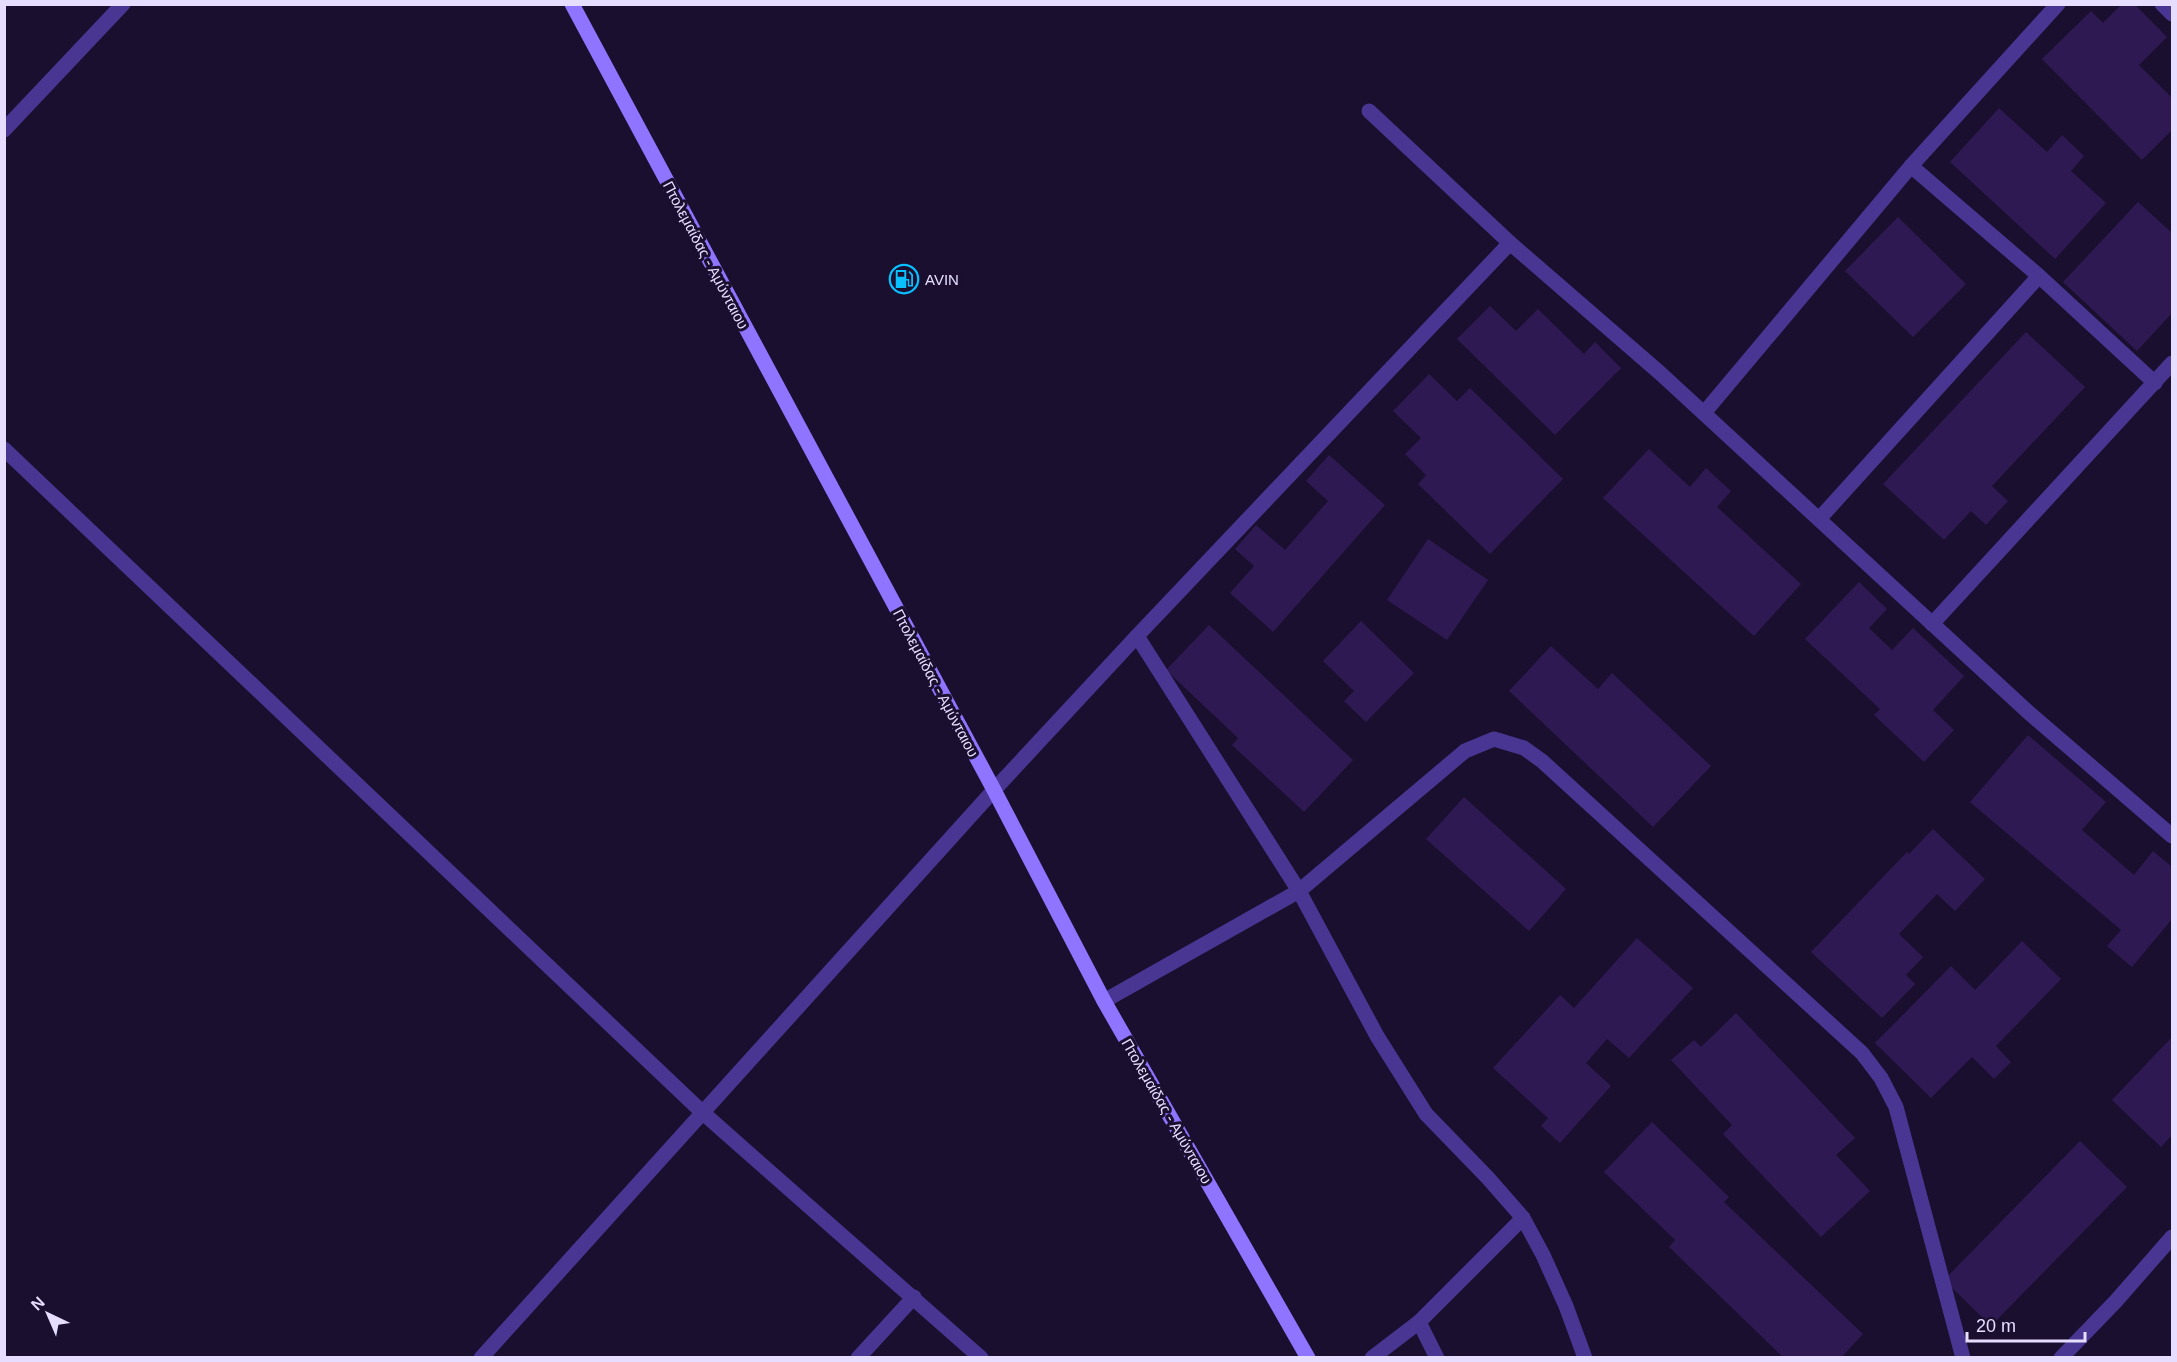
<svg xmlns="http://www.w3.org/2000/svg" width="2177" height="1362" font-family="Arial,sans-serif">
  <rect width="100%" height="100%" fill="#1a0f2f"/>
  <g fill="#2e1952">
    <path d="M2122,4H2134L2167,37L2139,65L2172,98V130L2142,160L2042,59L2091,11L2103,23Z"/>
    <path d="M1999,108L2047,152L2062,135L2084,156L2071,171L2106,203L2055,259L1950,162Z"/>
    <path d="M2138,202L2172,233V313L2137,351L2063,282Z"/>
    <path d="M1898,217L1966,284L1913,337L1845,271Z"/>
    <path d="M1490,306L1516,331L1538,309L1584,354L1595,342L1621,368L1555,435L1457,339Z"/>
    <path d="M2026,332L2085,387L1992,486L2008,501L1986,525L1971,511L1944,540L1883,484Z"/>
    <path d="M1429,374L1457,401L1470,388L1563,479L1490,554L1418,484L1426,475L1405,454L1421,438L1393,411Z"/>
    <path d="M1649,449L1690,487L1706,468L1731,491L1717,507L1801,584L1754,636L1603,498Z"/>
    <path d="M1329,455L1385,505L1273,632L1230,593L1254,566L1235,549L1256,525L1285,550L1328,501L1306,481Z"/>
    <path d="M1428,539L1488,580L1447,640L1387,600Z"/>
    <path d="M1859,582L1887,609L1869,628L1892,650L1913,628L1964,676L1933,710L1954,730L1924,762L1874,715L1880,709L1805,639Z"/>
    <path d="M1361,621L1414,673L1366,722L1344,701L1354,691L1323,661Z"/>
    <path d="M1209,625L1353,760L1304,812L1232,745L1238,738L1166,670Z"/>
    <path d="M1551,646L1598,689L1612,673L1711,766L1653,827L1509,691Z"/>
    <path d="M2028,735L2106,802L2082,830L2134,875L2153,851L2172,867V919L2132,967L2107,946L2121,930L1970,802Z"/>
    <path d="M1464,797L1566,889L1529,931L1426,839Z"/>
    <path d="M1933,829L1985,879L1955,911L1937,894L1899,934L1923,957L1906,975L1915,984L1882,1018L1811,952L1907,852L1909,854Z"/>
    <path d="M1637,938L1693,988L1629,1058L1607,1039L1586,1063L1611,1086L1560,1143L1541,1126L1548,1118L1493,1068L1560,995L1574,1008Z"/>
    <path d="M2022,941L2061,979L1996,1046L2011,1062L1994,1079L1972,1057L1931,1098L1875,1043L1951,966L1975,990Z"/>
    <path d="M1736,1013L1855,1138L1836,1155L1870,1191L1821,1237L1723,1134L1732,1125L1671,1060L1694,1040L1701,1047Z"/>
    <path d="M2172,1037V1135L2161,1147L2112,1100Z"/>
    <path d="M1652,1122L1729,1197L1724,1202L1863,1334L1841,1358H1784L1669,1247L1675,1240L1604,1172Z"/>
    <path d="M2080,1141L2127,1187L1991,1326L1944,1280Z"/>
  </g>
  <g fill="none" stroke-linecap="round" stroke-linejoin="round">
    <path stroke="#483692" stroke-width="15" d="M1369,111L1510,243"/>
    <g stroke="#483692" stroke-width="15">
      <path d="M2162,4L2172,14"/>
      <path d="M4,130L123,4"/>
      <path d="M1911,166L2039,276L2155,383"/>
      <path d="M1704,413L1911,166L2058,4"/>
      <path d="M4,449L702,1112L981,1358"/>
      <path d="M1820,518L2039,276"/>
      <path d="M1932,624L2172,363"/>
      <path d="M1137,636L1299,891L1377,1036L1426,1114L1488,1178L1523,1218L1543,1255L1566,1306L1585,1358"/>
      <path d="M1104,1001L1299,891L1465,751L1494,739L1524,748L1542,761L1862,1053L1881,1078L1896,1107L1963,1358"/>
      <path d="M1419,1322L1437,1358"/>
      <path d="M481,1358L994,790L1137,636L1510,243L1660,373L2027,711L2172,836"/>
      <path d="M858,1358L914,1297"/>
      <path d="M1372,1358L1419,1322L1523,1218"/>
      <path d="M2061,1358L2116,1301L2172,1237"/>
    </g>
    <path stroke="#8e74ff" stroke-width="15" d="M572,4L994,790L1104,1001L1308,1358"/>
  </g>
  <defs>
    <g id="fuel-ring" transform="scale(1.5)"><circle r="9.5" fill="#1a0f2f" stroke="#09bfff" stroke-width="1.5"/><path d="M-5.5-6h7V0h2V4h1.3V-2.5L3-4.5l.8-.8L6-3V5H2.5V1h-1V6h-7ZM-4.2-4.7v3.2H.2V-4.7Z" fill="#09bfff"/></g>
  </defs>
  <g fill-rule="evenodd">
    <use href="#fuel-ring" x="904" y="279"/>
  </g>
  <g text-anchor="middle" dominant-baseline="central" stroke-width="6" stroke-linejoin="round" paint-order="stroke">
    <g font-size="15" fill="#e6ddff" stroke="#1a0f2f">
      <text transform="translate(706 255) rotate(62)">Πτολεμαίδας - Αμύνταιου</text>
      <text transform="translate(936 683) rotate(62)">Πτολεμαίδας - Αμύνταιου</text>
      <text transform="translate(1167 1111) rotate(60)">Πτολεμαίδας - Αμύνταιου</text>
    </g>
    <g font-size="15" fill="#e6ddff" stroke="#1a0f2f" text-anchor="start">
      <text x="925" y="279">AVIN</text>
    </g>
  </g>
  <rect width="2177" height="1362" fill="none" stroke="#e6ddff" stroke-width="12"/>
  <g transform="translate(48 1314) rotate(316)" stroke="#1a0f2f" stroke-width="4.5" paint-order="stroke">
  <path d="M0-4.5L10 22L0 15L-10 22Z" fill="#e6ddff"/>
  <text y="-9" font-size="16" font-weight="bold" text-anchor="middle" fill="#e6ddff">N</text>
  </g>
  <path d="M1967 1332v9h118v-9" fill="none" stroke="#e6ddff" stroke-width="3"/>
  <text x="1976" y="1332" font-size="18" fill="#e6ddff" stroke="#1a0f2f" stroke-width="4.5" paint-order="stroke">20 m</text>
</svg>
